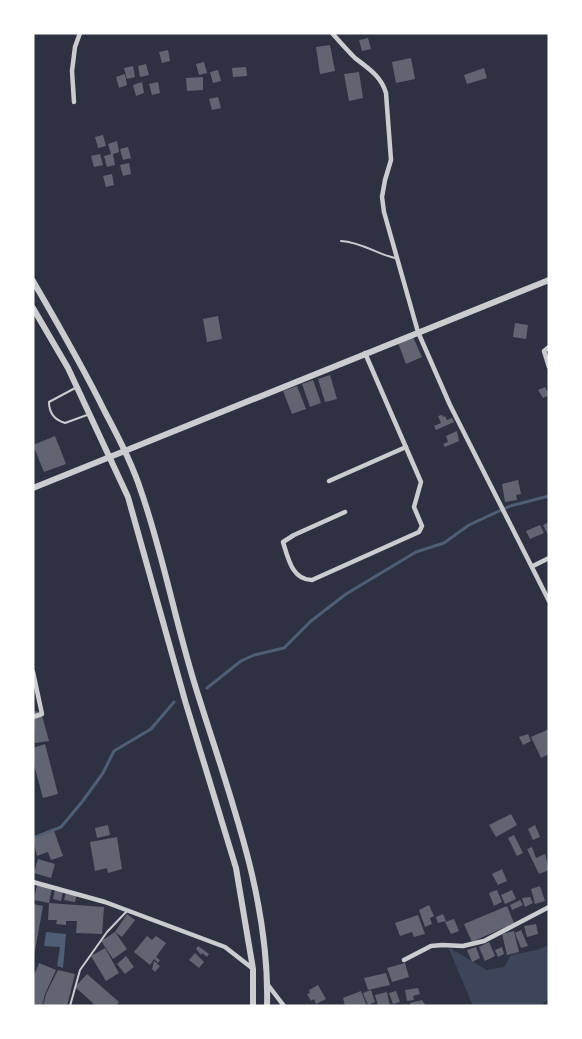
<svg xmlns="http://www.w3.org/2000/svg" width="582" height="1039" font-family="'Zilla Slab',serif">
  <rect width="100%" height="100%" fill="#2d3142"/>
  <path fill="#3c4559" d="M549,945V998L541,1006H473L448,947L487,970L504,967L511,955L537,950Z"/>
  <path fill="#4f5d75" d="M46,932L66,934L63,968L57,966L60,947L44,946Z"/>
  <g fill="none" stroke-linecap="round" stroke-linejoin="round">
    <g stroke="#4f5d75" stroke-width="3">
      <path d="M207,688L241,661L254,655L284,648L311,621L346,594L416,552L444,543L469,525L510,506L549,496"/>
      <path d="M33,838L61,827L82,802L103,773L114,751L151,729L174,702"/>
    </g>
  </g>
  <g fill="#626471">
    <path d="M368,38L371,49L362,51L359,40Z"/>
    <path d="M330,45L335,71L320,74L316,47Z"/>
    <path d="M168,50L170,61L162,63L159,52Z"/>
    <path d="M411,58L415,79L396,83L392,62Z"/>
    <path d="M204,62L207,73L199,75L196,64Z"/>
    <path d="M146,64L149,75L140,77L138,66Z"/>
    <path d="M133,66L135,77L127,79L124,68Z"/>
    <path d="M246,67L247,76L233,77L232,68Z"/>
    <path d="M484,68L487,78L467,84L464,75Z"/>
    <path d="M218,70L221,81L213,83L210,72Z"/>
    <path d="M359,72L363,98L349,101L344,74Z"/>
    <path d="M125,74L127,85L119,88L116,77Z"/>
    <path d="M203,77V90L187,91L186,78Z"/>
    <path d="M142,82L144,93L136,96L133,85Z"/>
    <path d="M158,82L160,93L152,95L149,84Z"/>
    <path d="M218,97L221,108L212,110L209,99Z"/>
    <path d="M103,135L106,146L98,148L95,137Z"/>
    <path d="M117,141L119,152L113,154L115,165L107,167L104,156L111,154L108,144Z"/>
    <path d="M128,147L131,158L123,160L120,149Z"/>
    <path d="M100,154L103,165L94,167L91,156Z"/>
    <path d="M129,163L131,174L123,176L120,165Z"/>
    <path d="M112,174L114,185L106,187L103,176Z"/>
    <path d="M218,316L222,339L207,342L203,319Z"/>
    <path d="M515,323L528,325L526,339L513,337Z"/>
    <path d="M413,337L422,357L406,364L398,343Z"/>
    <path d="M330,375L337,399L325,402L318,379Z"/>
    <path d="M313,380L321,403L310,407L302,384Z"/>
    <path d="M297,386L306,409L292,414L283,391Z"/>
    <path d="M545,387L549,395L543,398L538,390Z"/>
    <path d="M442,415L443,417L445,416L447,420L452,418L454,422L436,430L434,426L441,423L438,416Z"/>
    <path d="M457,431L459,441L445,447L443,444L448,442L446,436Z"/>
    <path d="M55,436L66,464L44,472L33,445Z"/>
    <path d="M518,480L521,494L516,495L517,500L505,502L502,484Z"/>
    <path d="M549,522V537L543,525Z"/>
    <path d="M540,525L544,533L530,539L526,531Z"/>
    <path d="M33,711L41,712L49,741L35,743Z"/>
    <path d="M549,729V754L541,758L531,737Z"/>
    <path d="M528,734L531,741L523,745L519,737Z"/>
    <path d="M45,744L58,794L43,798L33,761V748Z"/>
    <path d="M511,814L517,825L496,837L489,825Z"/>
    <path d="M108,825L110,835L97,838L95,828Z"/>
    <path d="M535,825L540,837L533,840L528,829Z"/>
    <path d="M54,831L63,856L51,860L48,852L37,856L33,839Z"/>
    <path d="M514,835L523,853L517,856L508,838Z"/>
    <path d="M117,837L122,869L108,873L107,868L95,871L90,842Z"/>
    <path d="M532,847L536,858L545,854L549,870L539,874L527,849Z"/>
    <path d="M38,859L55,864L51,878L34,873Z"/>
    <path d="M502,869L507,881L498,885L492,874Z"/>
    <path d="M37,885L52,888L49,903L34,900Z"/>
    <path d="M540,886L545,901L535,904L531,889Z"/>
    <path d="M55,890L63,892L61,901L53,899Z"/>
    <path d="M497,890L502,902L494,906L489,893Z"/>
    <path d="M512,890L516,899L505,904L501,895Z"/>
    <path d="M66,892L77,894L75,902L64,900Z"/>
    <path d="M530,897L533,903L525,907L522,898Z"/>
    <path d="M520,900L523,905L512,910L510,905Z"/>
    <path d="M49,903L104,907L102,934L76,933L77,921H66V925L56,924L57,920H48Z"/>
    <path d="M33,904L43,906L34,956H33Z"/>
    <path d="M429,905L434,916L430,918L432,924L425,927L419,910Z"/>
    <path d="M507,906L514,923L472,942L464,924Z"/>
    <path d="M127,914L135,920L122,937L115,932Z"/>
    <path d="M443,914L446,921L438,923L436,917Z"/>
    <path d="M418,915L425,934L414,937L412,932L400,936L395,923Z"/>
    <path d="M454,919L459,931L451,934L445,922Z"/>
    <path d="M536,924L538,934L527,937L524,926Z"/>
    <path d="M521,930L528,946L521,948L515,933Z"/>
    <path d="M514,931L519,952L507,955L502,934Z"/>
    <path d="M115,932L127,949L113,959L101,941Z"/>
    <path d="M147,936L152,940L156,936L166,943L156,957L160,960L158,963L154,959L150,965L134,952Z"/>
    <path d="M489,942L495,956L485,961L479,947Z"/>
    <path d="M198,946L209,954L207,957L202,953L201,955L196,949Z"/>
    <path d="M476,947L480,958L472,962L467,950Z"/>
    <path d="M502,947L504,954L498,957L495,950Z"/>
    <path d="M105,948L119,973L106,981L91,956Z"/>
    <path d="M195,953L204,962L199,968L189,960Z"/>
    <path d="M126,956L134,967L125,974L117,964Z"/>
    <path d="M154,961L160,966L155,972L152,969Z"/>
    <path d="M39,963L56,970L45,994L42,1006H33V978Z"/>
    <path d="M405,963L409,977L392,982L387,968Z"/>
    <path d="M58,970L75,974L67,1006H43L46,994Z"/>
    <path d="M386,973L390,985L368,990L364,978Z"/>
    <path d="M87,974L119,1002L116,1006H92L94,1004L75,987Z"/>
    <path d="M318,985L326,999L316,1004L314,999L311,1001L307,994L310,993L309,990Z"/>
    <path d="M418,988L420,994L413,996L414,1000L407,1001L405,990Z"/>
    <path d="M371,990L375,1002L368,1005L363,993Z"/>
    <path d="M361,991L367,1006H345L343,998Z"/>
    <path d="M396,991L400,1002L393,1004L389,993Z"/>
    <path d="M387,992L390,1006H378L375,995Z"/>
    <path d="M422,1000L426,1006H411L410,1003Z"/>
  </g>
  <g fill="none" stroke-linecap="round" stroke-linejoin="round">
    <g stroke="#caccd0" stroke-width="2">
      <path d="M341,241C361,242 377,254 395,258"/>
      <path d="M77,387L49,402C49,413 55,420 65,423L87,415"/>
      <path d="M70,1006L80,970L107,932L128,910"/>
    </g>
    <g stroke="#caccd0" stroke-width="4.5">
      <path d="M332,33C339,41 347,50 355,58C369,69 381,76 386,93L391,160L385,180L382,197L384,212L418,332L450,405L549,601"/>
      <path d="M74,102L72,71L75,47L80,33"/>
      <path d="M549,347L544,351L549,367"/>
      <path d="M329,481L406,447"/>
      <path d="M345,512L294,535L283,542C288,558 292,580 312,580L419,532L422,526L414,507L421,482L365,353"/>
      <path d="M533,566L549,558"/>
      <path d="M33,672L42,714L33,717"/>
      <path d="M33,882L105,902L225,947L252,968"/>
      <path d="M404,960L431,946L442,945L463,946L484,941L549,907"/>
      <path d="M268,985L284,1006"/>
    </g>
    <g stroke="#caccd0" stroke-width="6">
      <path d="M33,281C58,324 83,367 105,412C119,438 132,463 141,491C165,560 177,632 200,701C231,800 270,901 267,1006"/>
      <path d="M33,308L68,368L128,497L186,704L236,868L253,969V1006"/>
      <path d="M33,488L549,280"/>
    </g>
  </g>
  <rect width="582" height="1039" fill="none" stroke="#ffffff" stroke-width="69"/>
</svg>
